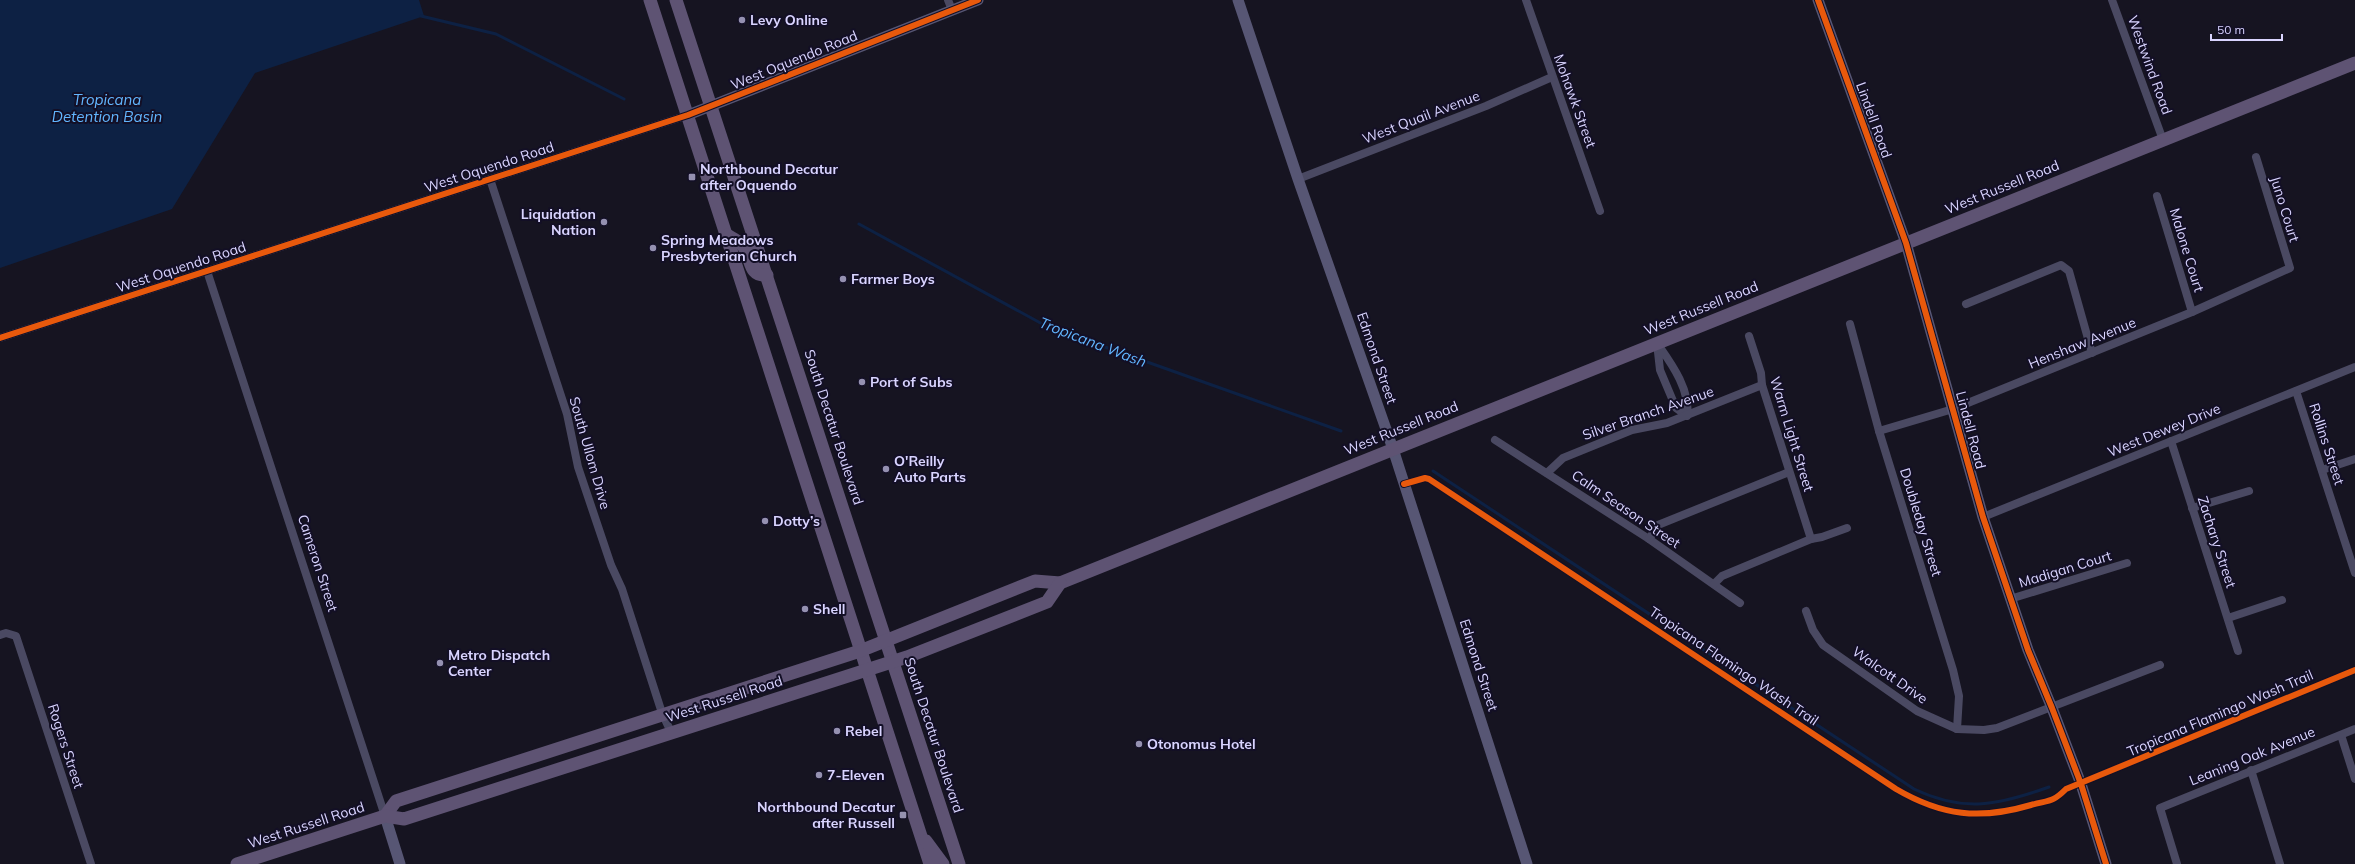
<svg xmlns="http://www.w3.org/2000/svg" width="2355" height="864" font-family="Mulish,sans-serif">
  <rect width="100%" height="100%" fill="#161421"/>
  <path fill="#0d2144" d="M0,0H419L424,16L255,73L172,209L0,268Z"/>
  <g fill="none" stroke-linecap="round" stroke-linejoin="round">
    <g stroke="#0d2144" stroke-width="3">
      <path d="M421,16L496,34L624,99"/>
      <path d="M859,224L1046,326L1341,431"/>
      <path d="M1433,471L1914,789C1964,813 1999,805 2049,787"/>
    </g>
    <g stroke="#4a4962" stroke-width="8">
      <path d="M948,0L952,10"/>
      <path d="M1526,0L1600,211"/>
      <path d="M2112,0L2163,140"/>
      <path d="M490,179L567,414L578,467L611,565L622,589L662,713L671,732"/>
      <path d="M1298,179L1486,106L1552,77"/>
      <path d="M2157,196L2192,312"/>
      <path d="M207,271L385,816"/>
      <path d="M1966,304L2061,265L2069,271L2092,353"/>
      <path d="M1850,324L1879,431L1953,670L1959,696L1957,729"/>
      <path d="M1749,336L1761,373L1762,385L1811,539"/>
      <path d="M0,338L688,115"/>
      <path d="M1657,343C1671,363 1691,390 1687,416L1676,408L1660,370Z"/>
      <path d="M2296,391L2355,573"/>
      <path d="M1879,431L1953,409L2192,312L2290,268L2256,157"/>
      <path d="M1495,440L1649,539L1740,603"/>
      <path d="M2171,441L2238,651"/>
      <path d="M2322,470L2355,459"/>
      <path d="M1547,473L1563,458L1632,430L1667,423L1762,385"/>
      <path d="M2192,508L2249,491"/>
      <path d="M1983,517L2355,367"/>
      <path d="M1649,539L1658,525L1789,472"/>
      <path d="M1714,584L1722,576L1811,539L1822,537L1847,528"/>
      <path d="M2010,599L2127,563"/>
      <path d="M1806,611L1813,630L1823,645L1917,711L1957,729L1984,730L1997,728L2160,665"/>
      <path d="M2228,618L2282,600"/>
      <path d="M0,635L6,633L16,636L91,864"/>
      <path d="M2341,735L2355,779"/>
      <path d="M2251,770L2280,864"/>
      <path d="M2177,864L2160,808L2355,729"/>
    </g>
    <g stroke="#575674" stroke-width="11">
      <path d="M1238,0L1298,179L1393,449L1527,864"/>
      <path d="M1818,0L1906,243L1983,517L2028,650L2052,708L2081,784L2106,864"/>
      <path d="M688,115L978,0"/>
      <path d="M385,816L400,864"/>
    </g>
    <g stroke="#5e5373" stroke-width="13">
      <path d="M650,0L930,864"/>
      <path d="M676,0L959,864"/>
      <path d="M727,235C732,238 739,241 743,246C752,256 747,277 767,275"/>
      <path d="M385,816L396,801L860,651L1035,581L1060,583L2355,63"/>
      <path d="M926,841L943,864"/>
      <path d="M237,864L385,816L404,819L907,657L1047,602L1060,583"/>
    </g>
    <g stroke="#130f26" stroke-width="8">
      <g id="cycleway">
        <path d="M1818,0L1906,243L1983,517L2028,650L2052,708L2081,784L2106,864"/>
        <path d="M0,338L688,115L978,0"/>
        <path d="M1404,484L1425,478L1429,479L1896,789C1942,816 1980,820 2031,805C2049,800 2052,803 2066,789L2355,670"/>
      </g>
    </g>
    <use href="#cycleway" stroke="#e8590c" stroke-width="6"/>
  </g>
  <g fill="#9591b1" stroke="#130f26" stroke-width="1.5">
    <circle cx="742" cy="20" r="4"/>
    <rect x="688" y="173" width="8" height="8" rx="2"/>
    <circle cx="604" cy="222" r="4"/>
    <circle cx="653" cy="248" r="4"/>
    <circle cx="843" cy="279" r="4"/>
    <circle cx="862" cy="382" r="4"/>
    <circle cx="886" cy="469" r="4"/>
    <circle cx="765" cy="521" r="4"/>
    <circle cx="805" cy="609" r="4"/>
    <circle cx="440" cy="663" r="4"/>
    <circle cx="837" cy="731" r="4"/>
    <circle cx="1139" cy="744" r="4"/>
    <circle cx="819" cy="775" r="4"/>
    <rect x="899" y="811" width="8" height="8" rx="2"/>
  </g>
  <g text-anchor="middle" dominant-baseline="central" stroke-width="4" stroke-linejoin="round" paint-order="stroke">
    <g font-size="14" font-weight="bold" fill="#d9d4ff" stroke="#130f26" text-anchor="start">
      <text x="750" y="20">Levy Online</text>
      <text x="700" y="169">Northbound Decatur<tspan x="700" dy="16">after Oquendo</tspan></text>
      <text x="596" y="214" text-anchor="end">Liquidation<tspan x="596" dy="16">Nation</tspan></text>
      <text x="661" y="240">Spring Meadows<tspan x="661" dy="16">Presbyterian Church</tspan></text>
      <text x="851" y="279">Farmer Boys</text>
      <text x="870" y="382">Port of Subs</text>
      <text x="894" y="461">O'Reilly<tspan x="894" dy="16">Auto Parts</tspan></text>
      <text x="773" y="521">Dotty’s</text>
      <text x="813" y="609">Shell</text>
      <text x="448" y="655">Metro Dispatch<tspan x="448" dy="16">Center</tspan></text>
      <text x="845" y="731">Rebel</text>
      <text x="1147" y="744">Otonomus Hotel</text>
      <text x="827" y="775">7-Eleven</text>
      <text x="895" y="807" text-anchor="end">Northbound Decatur<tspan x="895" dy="16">after Russell</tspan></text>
    </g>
    <g font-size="14" fill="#d9d4ff" stroke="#130f26">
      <text transform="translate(794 60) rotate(-22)">West Oquendo Road</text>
      <text transform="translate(2150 65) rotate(70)">Westwind Road</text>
      <text transform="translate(1575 101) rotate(70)">Mohawk Street</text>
      <text transform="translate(1421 117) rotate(-21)">West Quail Avenue</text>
      <text transform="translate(1874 120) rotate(70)">Lindell Road</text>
      <text transform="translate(489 167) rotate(-18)">West Oquendo Road</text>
      <text transform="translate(2002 187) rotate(-22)">West Russell Road</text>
      <text transform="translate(2285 209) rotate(73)">Juno Court</text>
      <text transform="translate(2187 250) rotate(73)">Malone Court</text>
      <text transform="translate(181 267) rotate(-18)">West Oquendo Road</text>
      <text transform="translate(1701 308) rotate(-22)">West Russell Road</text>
      <text transform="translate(2082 343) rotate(-22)">Henshaw Avenue</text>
      <text transform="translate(1377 358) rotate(71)">Edmond Street</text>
      <text transform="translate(1648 413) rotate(-19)">Silver Branch Avenue</text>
      <text transform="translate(834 427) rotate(72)">South Decatur Boulevard</text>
      <text transform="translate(1401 428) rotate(-22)">West Russell Road</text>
      <text transform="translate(1971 430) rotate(75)">Lindell Road</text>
      <text transform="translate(2164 430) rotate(-22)">West Dewey Drive</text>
      <text transform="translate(1792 434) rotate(73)">Warm Light Street</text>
      <text transform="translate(2327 444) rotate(72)">Rollins Street</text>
      <text transform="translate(590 453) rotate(74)">South Ullom Drive</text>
      <text transform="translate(1626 509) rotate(34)">Calm Season Street</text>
      <text transform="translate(1921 522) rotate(73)">Doubleday Street</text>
      <text transform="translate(2217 542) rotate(72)">Zachary Street</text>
      <text transform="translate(318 563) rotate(72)">Cameron Street</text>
      <text transform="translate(2065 569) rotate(-17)">Madigan Court</text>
      <text transform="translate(1479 665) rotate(72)">Edmond Street</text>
      <text transform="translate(1734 666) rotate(34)">Tropicana Flamingo Wash Trail</text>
      <text transform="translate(1890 675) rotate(35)">Walcott Drive</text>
      <text transform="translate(724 699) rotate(-18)">West Russell Road</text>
      <text transform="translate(2220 713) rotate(-23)">Tropicana Flamingo Wash Trail</text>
      <text transform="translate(934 735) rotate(72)">South Decatur Boulevard</text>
      <text transform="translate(66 746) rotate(72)">Rogers Street</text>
      <text transform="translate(2252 756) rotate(-22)">Leaning Oak Avenue</text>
      <text transform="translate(306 825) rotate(-18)">West Russell Road</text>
    </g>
    <g font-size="15" font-style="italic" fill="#62b6ff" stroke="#130f26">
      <text x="107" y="99">Tropicana<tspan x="107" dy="17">Detention Basin</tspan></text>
      <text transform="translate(1093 342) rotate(21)">Tropicana Wash</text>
    </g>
  </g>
  <path d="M2211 34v6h71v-6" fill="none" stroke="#d9d4ff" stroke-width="2"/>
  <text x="2217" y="34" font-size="12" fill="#d9d4ff" stroke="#130f26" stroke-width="3" paint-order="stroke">50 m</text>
</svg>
